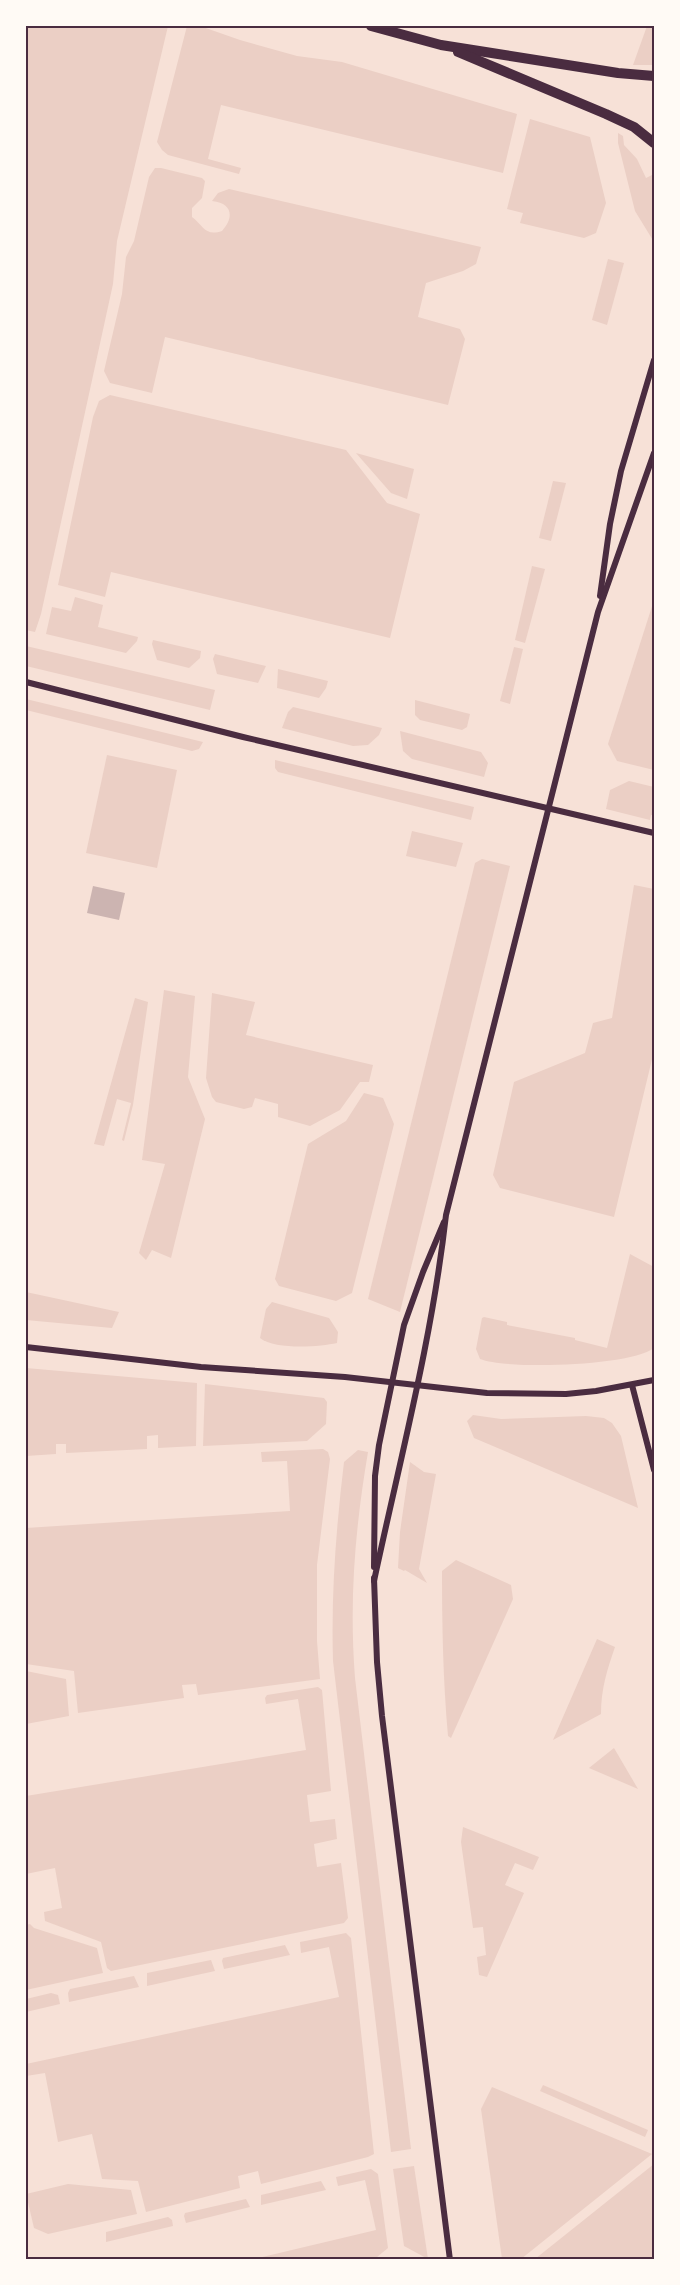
<svg xmlns="http://www.w3.org/2000/svg" width="680" height="2285" font-family="Arial,sans-serif">
  <rect width="100%" height="100%" fill="#f7e1d7"/>
  <g fill="#ebcfc5">
    <path d="M26,26H168L117,241L113,284L41,614L35,632L26,630Z"/>
    <path d="M187,26H200L240,40L297,56L342,62L517,114L503,173L221,105L208,159L241,168L239,174L168,155L162,150L157,142Z"/>
    <path d="M647,26H654V65H633Z"/>
    <path d="M530,119L590,137L606,203L596,233L584,238L520,223L523,213L507,209Z"/>
    <path d="M618,133L623,136L624,145L637,159L646,178L652,175L654,179V242L635,211L618,143Z"/>
    <path d="M155,168H161L202,178L205,181L202,198L192,208V217C203,225 205,237 222,231C234,218 233,203 212,201L218,193L229,189L481,247L476,264L463,271L426,283L418,317L460,329L465,339L448,405L165,337L152,393L110,383L104,371L122,294L126,257L134,241L149,177Z"/>
    <path d="M608,259L624,263L607,325L592,320Z"/>
    <path d="M110,395L346,450L387,503L420,514L390,638L111,572L105,597L58,585L93,417L99,401Z"/>
    <path d="M356,453L414,469L407,499L391,493Z"/>
    <path d="M553,481L566,483L551,541L539,538Z"/>
    <path d="M532,566L545,569L525,643L515,640Z"/>
    <path d="M75,597L103,605L98,627L138,637L137,641L126,653L46,634L52,607L71,611Z"/>
    <path d="M654,600V770L617,761L608,744Z"/>
    <path d="M153,640L201,651L200,658L189,668L157,660L152,644Z"/>
    <path d="M26,646L215,690L210,710L26,666Z"/>
    <path d="M514,647L523,649L510,704L500,701Z"/>
    <path d="M215,654L266,666L258,683L217,674L213,659Z"/>
    <path d="M278,669L328,681L326,688L319,698L277,688Z"/>
    <path d="M26,699L203,742L199,749L192,751L26,710Z"/>
    <path d="M415,700L470,714L467,727L462,730L420,720L415,715Z"/>
    <path d="M293,707L382,728L379,735L368,745L353,746L282,728L288,712Z"/>
    <path d="M400,731L481,752L488,763L484,777L412,759L403,751Z"/>
    <path d="M107,755L177,770L157,868L86,853Z"/>
    <path d="M275,760L474,807L471,820L278,772L275,768Z"/>
    <path d="M629,781L654,787V815H651L650,820L606,809L610,790Z"/>
    <path d="M412,831L463,843L456,867L406,856Z"/>
    <path d="M482,859L510,866L400,1312L368,1299L475,863Z"/>
    <path d="M634,885L654,889V1051L614,1217L500,1188L493,1175L514,1082L585,1053L593,1023L612,1018Z"/>
    <path d="M164,990L195,996L188,1077L205,1119L171,1258L152,1250L146,1260L139,1253L165,1164L142,1160Z"/>
    <path d="M212,993L255,1002L246,1035L373,1065L369,1082H360L340,1110L310,1126L278,1117V1104L255,1098L252,1107L244,1109L216,1102L212,1097L206,1078Z"/>
    <path d="M135,998L148,1002L133,1105L124,1141L122,1140L131,1103L117,1099L104,1146L94,1144Z"/>
    <path d="M364,1093L383,1098L394,1124L352,1293L336,1301L279,1286L275,1279L308,1144L346,1121Z"/>
    <path d="M630,1254L654,1267V1348C631,1366 508,1370 480,1359L476,1349L482,1318L484,1317L507,1322V1325L575,1338V1340L607,1348Z"/>
    <path d="M26,1292L119,1312L112,1328L26,1320Z"/>
    <path d="M272,1302L329,1318L338,1332L337,1343C319,1347 275,1350 260,1338L266,1309Z"/>
    <path d="M26,1368L197,1383L196,1446L158,1448V1435L147,1436V1449L66,1453V1444H56V1454L26,1456Z"/>
    <path d="M205,1384L324,1398L327,1402L326,1424L307,1441L203,1446Z"/>
    <path d="M473,1415L501,1419L586,1416L604,1418L612,1423L621,1436L638,1508L474,1438L467,1421Z"/>
    <path d="M323,1449L328,1452L330,1459L317,1565V1641L320,1679L198,1695L196,1684L182,1685L184,1698L78,1713L74,1671L26,1664V1636H28L26,1528L290,1511L287,1461L262,1462L261,1452Z"/>
    <path d="M358,1450L368,1452C355,1529 349,1600 355,1678L411,2149L391,2152L333,1661C331,1594 336,1529 344,1462Z"/>
    <path d="M410,1462L424,1472L436,1474L419,1569L427,1583L405,1570L404,1571L398,1568L400,1532Z"/>
    <path d="M456,1560L511,1585L513,1599L451,1738L448,1736C443,1681 442,1626 442,1571Z"/>
    <path d="M597,1639L615,1647C607,1670 601,1689 601,1714L553,1740Z"/>
    <path d="M26,1671L66,1679L69,1716L26,1724Z"/>
    <path d="M318,1687L322,1690L331,1791L307,1795L310,1822L335,1819L337,1839L314,1844L317,1867L341,1863L348,1918L344,1923L111,1971L107,1968L101,1942L45,1921L44,1912L62,1908L55,1868L26,1874V1796L306,1750L298,1699L266,1704L265,1698L267,1695Z"/>
    <path d="M614,1748L638,1789L589,1768Z"/>
    <path d="M463,1827L539,1857L533,1870L515,1863L505,1885L524,1893L487,1977L479,1975L477,1957L486,1955L483,1927L473,1928L461,1842Z"/>
    <path d="M30,1924L34,1928L97,1948L103,1973L26,1990V1925Z"/>
    <path d="M346,1933L351,1938L374,2154L368,2157L261,2184L258,2171L238,2176L240,2188L146,2212L138,2181L102,2179L92,2134L58,2142L45,2073L26,2076V2064L339,1997L329,1947L301,1953L300,1942Z"/>
    <path d="M285,1945L290,1955L224,1969L222,1961L223,1958Z"/>
    <path d="M211,1960L215,1971L147,1986V1973Z"/>
    <path d="M134,1976L139,1987L69,2002L68,1993L70,1989Z"/>
    <path d="M51,1993L58,1995L60,2004L26,2012V1999Z"/>
    <path d="M543,2085L648,2130L645,2137L540,2091Z"/>
    <path d="M492,2087L652,2154L521,2259H502L481,2109Z"/>
    <path d="M654,2164V2259H535Z"/>
    <path d="M414,2166L428,2259L404,2246L393,2169Z"/>
    <path d="M371,2169L378,2174L388,2248L377,2257L365,2260L254,2259L376,2230L365,2180L338,2186L336,2177Z"/>
    <path d="M321,2181L326,2190L261,2205V2195Z"/>
    <path d="M68,2184L131,2190L137,2214L48,2234L34,2228L26,2194Z"/>
    <path d="M246,2199L250,2207L186,2223L184,2216L185,2213Z"/>
    <path d="M168,2217L172,2220L173,2226L106,2242V2232Z"/>
  </g>
  <path fill="#ccb4b1" d="M93,886L125,893L119,920L87,913Z"/>
  <g fill="none" stroke-linecap="round" stroke-linejoin="round">
    <g stroke="#4a2c40" stroke-width="6">
      <path d="M600,596L610,524L621,471L654,360"/>
      <path d="M26,682L243,737L654,833"/>
      <path d="M26,1347L201,1367L345,1377L487,1393L566,1394L596,1391L654,1380"/>
      <path d="M632,1385L654,1470"/>
      <path d="M374,1567L375,1476L379,1445L404,1325L423,1272L444,1222"/>
      <path d="M374,1578L377,1662L382,1716L450,2260"/>
      <path d="M374,1581C400,1459 432,1340 446,1215L598,612L654,453"/>
    </g>
    <g stroke="#4a2c40" stroke-width="10">
      <path d="M371,26L441,45L618,73L654,76"/>
      <path d="M458,52L606,114L634,127L654,143"/>
    </g>
  </g>
  <rect width="680" height="2285" fill="none" stroke="#fffaf5" stroke-width="54"/>
  <rect x="27" y="27" width="626" height="2231" fill="none" stroke="#4a2c40" stroke-width="2"/>
</svg>
